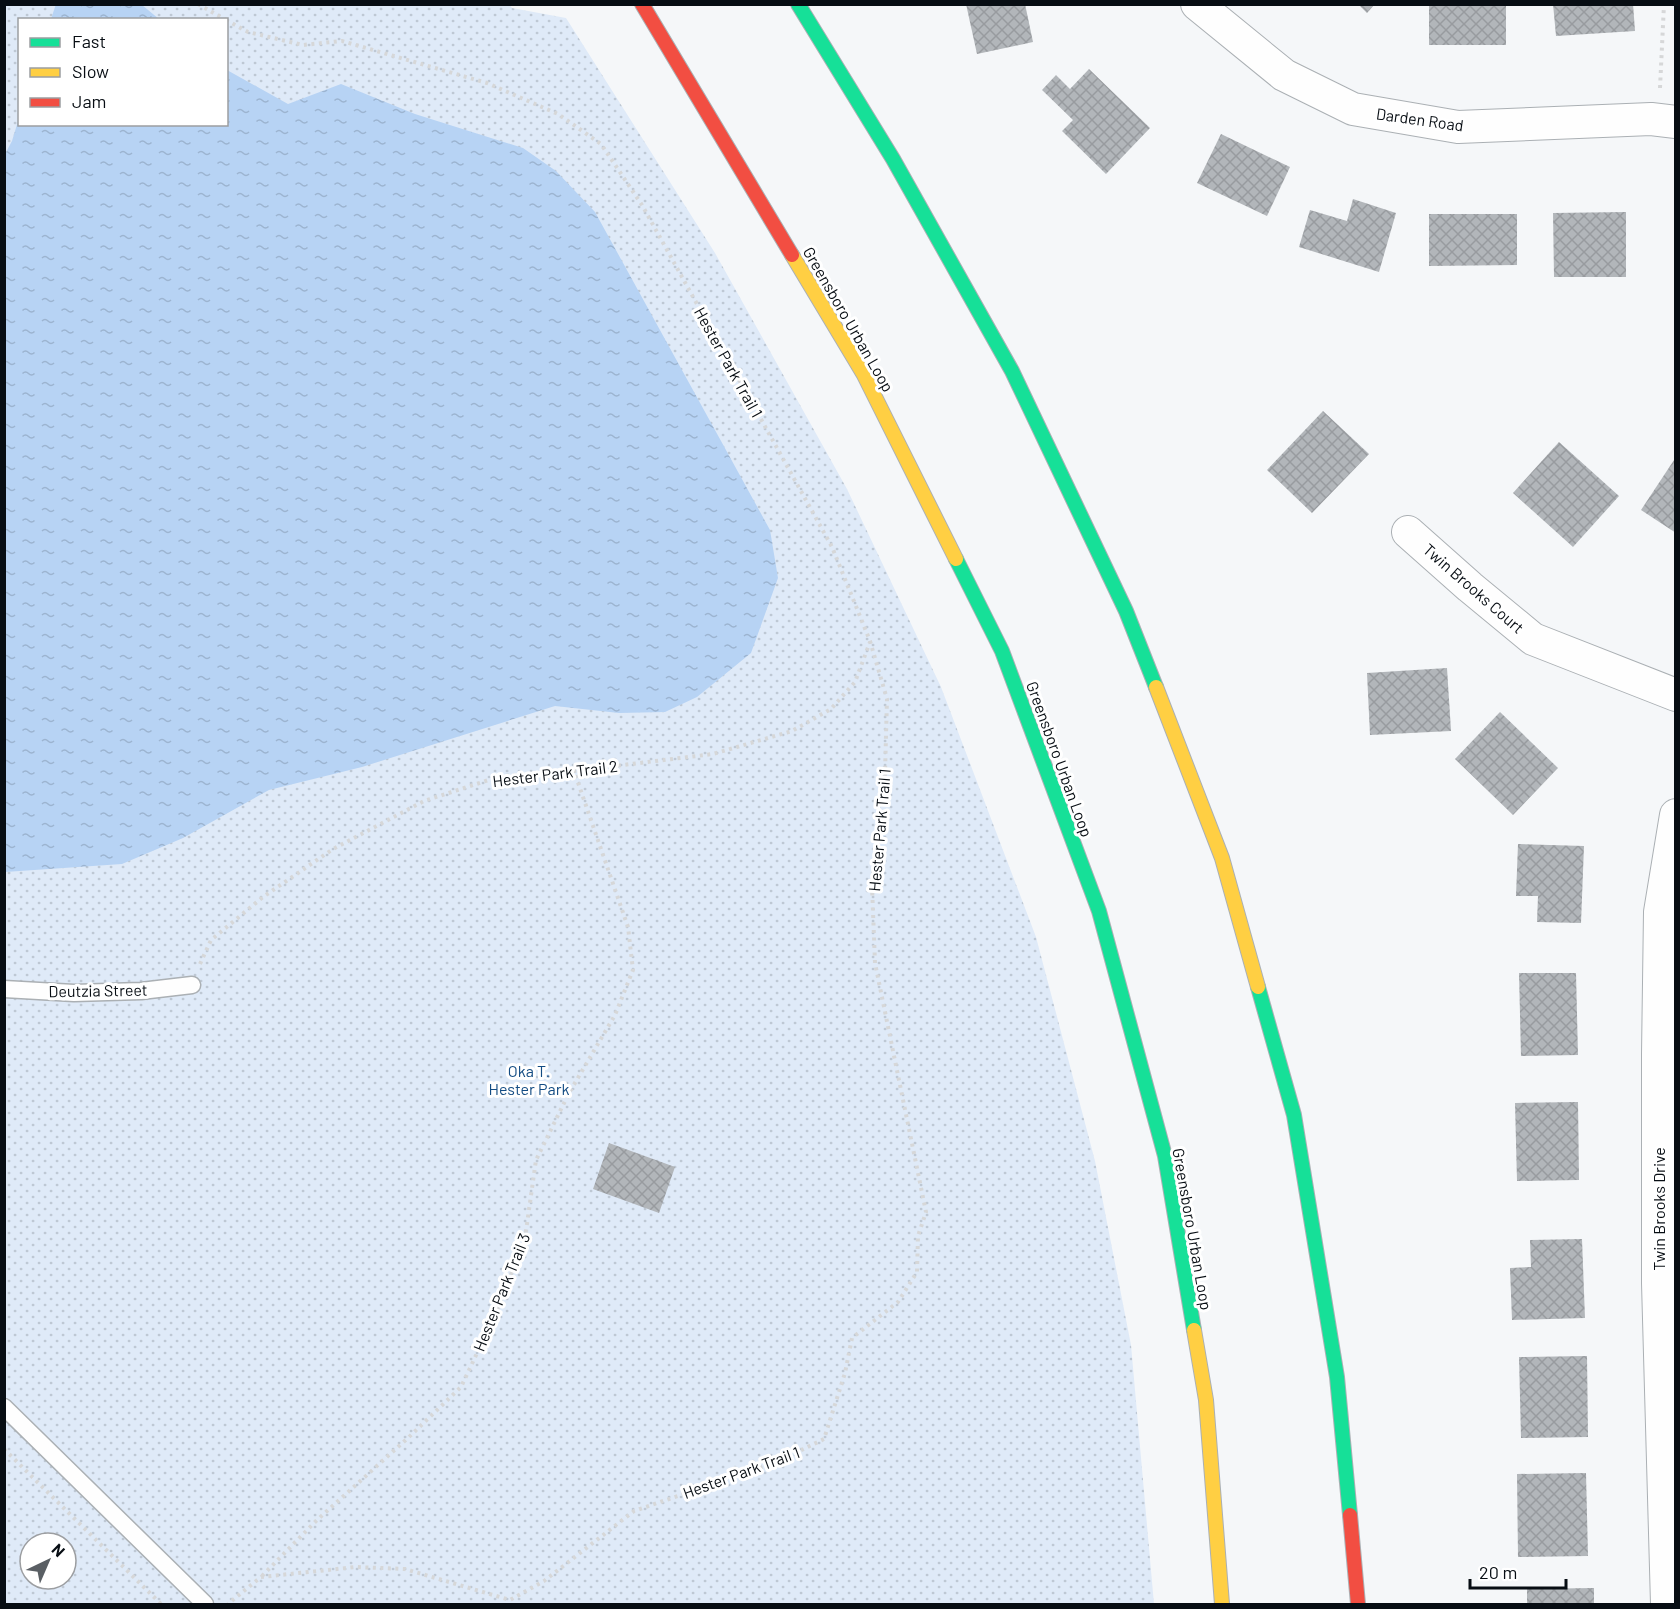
<svg xmlns="http://www.w3.org/2000/svg" width="1680" height="1609" font-family="Barlow,sans-serif">
  <defs>
    <pattern id="park-dots" width="8" height="8" patternUnits="userSpaceOnUse" patternTransform="scale(1.5)"><rect width="8" height="8" fill="#dfeaf8"/><path d="M2 2h.1M6 6h.1" fill="none" stroke="#bec8d4" stroke-width="1.8" stroke-linecap="round"/></pattern>
    <pattern id="water-ripples" width="26" height="14" patternUnits="userSpaceOnUse" patternTransform="scale(1.5)"><rect width="26" height="14" fill="#b7d3f4"/><path d="M2 4q2-2 4 0t4 0M15 11q2-2 4 0t4 0" fill="none" stroke="#9cb4d0"/></pattern>
    <pattern id="building-cross-hatch" width="8" height="8" patternUnits="userSpaceOnUse" patternTransform="scale(1.5)"><rect width="8" height="8" fill="#b2b6ba"/><path d="M0 0l8 8M0 8l8-8" fill="none" stroke="#989b9f"/></pattern>
  </defs>
  <rect width="100%" height="100%" fill="#f5f7f9"/>
  <path fill="url(#park-dots)" fill-rule="evenodd" d="M509,4L512,8L566,18L715,253L847,489L941,687L1036,937L1095,1161L1131,1345L1154,1604H5V5ZM20,20H226V124H20ZM30,1543H66V1579H30Z"/>
  <g fill="url(#water-ripples)">
    <path d="M56,4L142,5L159,19H51Z"/>
    <path d="M227,70L288,104L341,84L415,114L523,148L556,171L595,212L770,530L778,578L751,653L697,697L665,712L619,713L555,706L362,767L269,790L183,838L122,864L5,872V154L12,141L19,118L20,124H226Z"/>
  </g>
  <g fill="url(#building-cross-hatch)">
    <path d="M966,4H1025L1033,42L977,54Z"/>
    <path d="M1358,4H1375L1367,13Z"/>
    <rect x="1429" y="4" width="77" height="41"/>
    <path d="M1553,4H1633L1635,31L1556,36Z"/>
    <path d="M1089,69L1150,128L1106,174L1062,131L1073,120L1042,90L1056,75L1070,89Z"/>
    <path d="M1221,134L1290,167L1267,216L1197,183Z"/>
    <path d="M1353,199L1396,213L1379,272L1299,247L1310,210L1347,221Z"/>
    <path d="M1626,212V277H1554L1553,213Z"/>
    <path d="M1429,214H1517V265L1429,266Z"/>
    <path d="M1323,411L1369,454L1312,513L1267,470Z"/>
    <path d="M1559,442L1619,496L1573,547L1513,493Z"/>
    <path d="M1676,457V533L1641,510Z"/>
    <path d="M1447,668L1451,731L1370,735L1367,673Z"/>
    <path d="M1500,712L1558,768L1513,815L1455,759Z"/>
    <path d="M1518,844L1584,846L1581,923L1537,922L1538,896H1516Z"/>
    <path d="M1519,973H1576L1578,1055L1521,1056Z"/>
    <path d="M1578,1102L1579,1180L1517,1181L1515,1103Z"/>
    <path d="M609,1143L675,1167L659,1213L593,1189Z"/>
    <path d="M1582,1239L1585,1318L1512,1320L1510,1268L1531,1267L1530,1240Z"/>
    <path d="M1587,1356L1588,1437L1521,1438L1519,1357Z"/>
    <path d="M1586,1473L1588,1556L1518,1557L1517,1474Z"/>
    <path d="M1594,1588V1604H1527V1589Z"/>
  </g>
  <g fill="none" stroke-linecap="round" stroke-linejoin="round">
    <g stroke="#abb0b4" stroke-width="19">
      <g id="lane">
        <path d="M4,989L74,993L141,991L192,985"/>
        <path d="M4,1407L205,1604"/>
      </g>
    </g>
    <g stroke="#abb0b4" stroke-width="34">
      <g id="street">
        <path d="M1197,4L1284,75L1353,109L1458,127L1651,119L1676,122"/>
        <path d="M1408,532L1470,587L1533,639L1676,695"/>
        <path d="M1667,1604L1658,1283V1054L1660,912L1676,815"/>
      </g>
    </g>
    <g stroke="#abb0b4" stroke-width="16">
      <g id="fast">
        <path d="M798,4L893,159L1012,371L1126,611L1156,687"/>
        <path d="M956,559L1002,651L1099,911L1165,1156L1194,1330"/>
        <path d="M1258,987L1294,1115L1337,1377L1350,1515"/>
      </g>
    </g>
    <g stroke="#abb0b4" stroke-width="16">
      <g id="slow">
        <path d="M792,255L864,375L956,559"/>
        <path d="M1156,687L1222,858L1258,987"/>
        <path d="M1194,1330L1206,1400L1222,1604"/>
      </g>
    </g>
    <g stroke="#abb0b4" stroke-width="16">
      <g id="jam">
        <path d="M642,4L792,255"/>
        <path d="M1350,1515L1358,1604"/>
      </g>
    </g>
    <g stroke="#d6d7d8" stroke-width="4" stroke-dasharray="3 4.5" stroke-linecap="butt">
      <path d="M198,4L226,20"/>
      <path d="M226,20L248,32L303,45L342,41L487,83L558,114L601,144L642,205L832,547L870,641L887,699L885,773L872,886L875,963L926,1212L918,1236L917,1272L898,1302L852,1338L845,1373L824,1439L777,1462L634,1511L544,1581L510,1600L405,1569L356,1567L261,1577L228,1604"/>
      <path d="M1660,88L1664,4"/>
      <path d="M200,964L211,940L263,897L333,849L424,801L501,776L574,771L713,754L792,731L831,709L855,682L870,642"/>
      <path d="M4,1449L161,1604"/>
      <path d="M262,1576L316,1521L409,1437L461,1387L496,1313L525,1238L536,1160L569,1093L615,1015L633,970L628,927L574,771"/>
    </g>
    <use href="#lane" stroke="#fefefe" stroke-width="16"/>
    <use href="#street" stroke="#fefefe" stroke-width="32"/>
    <use href="#fast" stroke="#16e098" stroke-width="14"/>
    <use href="#slow" stroke="#ffcf43" stroke-width="14"/>
    <use href="#jam" stroke="#f24e42" stroke-width="14"/>
  </g>
  <g text-anchor="middle" dominant-baseline="central" stroke-width="6" stroke-linejoin="round" paint-order="stroke">
    <g font-size="16" fill="#070d13" stroke="#fff">
      <text transform="translate(1420 119) rotate(8)">Darden Road</text>
      <text transform="translate(849 319) rotate(60)">Greensboro Urban Loop</text>
      <text transform="translate(729 362) rotate(61)">Hester Park Trail 1</text>
      <text transform="translate(1474 588) rotate(41)">Twin Brooks Court</text>
      <text transform="translate(1060 759) rotate(70)">Greensboro Urban Loop</text>
      <text transform="translate(555 773) rotate(-7)">Hester Park Trail 2</text>
      <text transform="translate(879 830) rotate(-85)">Hester Park Trail 1</text>
      <text transform="translate(98 990) rotate(-1)">Deutzia Street</text>
      <text transform="translate(1658 1209) rotate(-90)">Twin Brooks Drive</text>
      <text transform="translate(1193 1229) rotate(80)">Greensboro Urban Loop</text>
      <text transform="translate(501 1292) rotate(-68)">Hester Park Trail 3</text>
      <text transform="translate(741 1472) rotate(-20)">Hester Park Trail 1</text>
    </g>
    <g font-size="16" fill="#134c83" stroke="#fff">
      <text x="529" y="1070">Oka T.<tspan x="529" dy="18">Hester Park</tspan></text>
    </g>
  </g>
  <rect width="1680" height="1609" fill="none" stroke="#070d13" stroke-width="12"/>
  <rect x="18" y="18" width="210" height="108" fill="#ffffff" stroke="#9c9ea1" stroke-width="1.5"/>
  <rect x="30" y="38" width="30" height="9" fill="#16e098" stroke="#9c9ea1" stroke-width="1.5"/>
  <text x="72" y="48" font-size="18" fill="#070d13">Fast</text>
  <rect x="30" y="68" width="30" height="9" fill="#ffcf43" stroke="#9c9ea1" stroke-width="1.5"/>
  <text x="72" y="78" font-size="18" fill="#070d13">Slow</text>
  <rect x="30" y="98" width="30" height="9" fill="#f24e42" stroke="#9c9ea1" stroke-width="1.5"/>
  <text x="72" y="108" font-size="18" fill="#070d13">Jam</text>
  <g transform="translate(48 1561) rotate(44)"><circle r="28" fill="#ffffff" stroke="#9c9ea1" stroke-width="1.5"/>
  <path d="M0-4.5L10 22L0 15L-10 22Z" fill="#5a5f64"/>
  <text y="-9" font-size="16" font-weight="bold" text-anchor="middle" fill="#070d13">N</text>
  </g>
  <path d="M1470 1579v9h96v-9" fill="none" stroke="#070d13" stroke-width="3"/>
  <text x="1479" y="1579" font-size="18" fill="#070d13" stroke="#ffffff" stroke-width="4.5" paint-order="stroke">20 m</text>
</svg>
